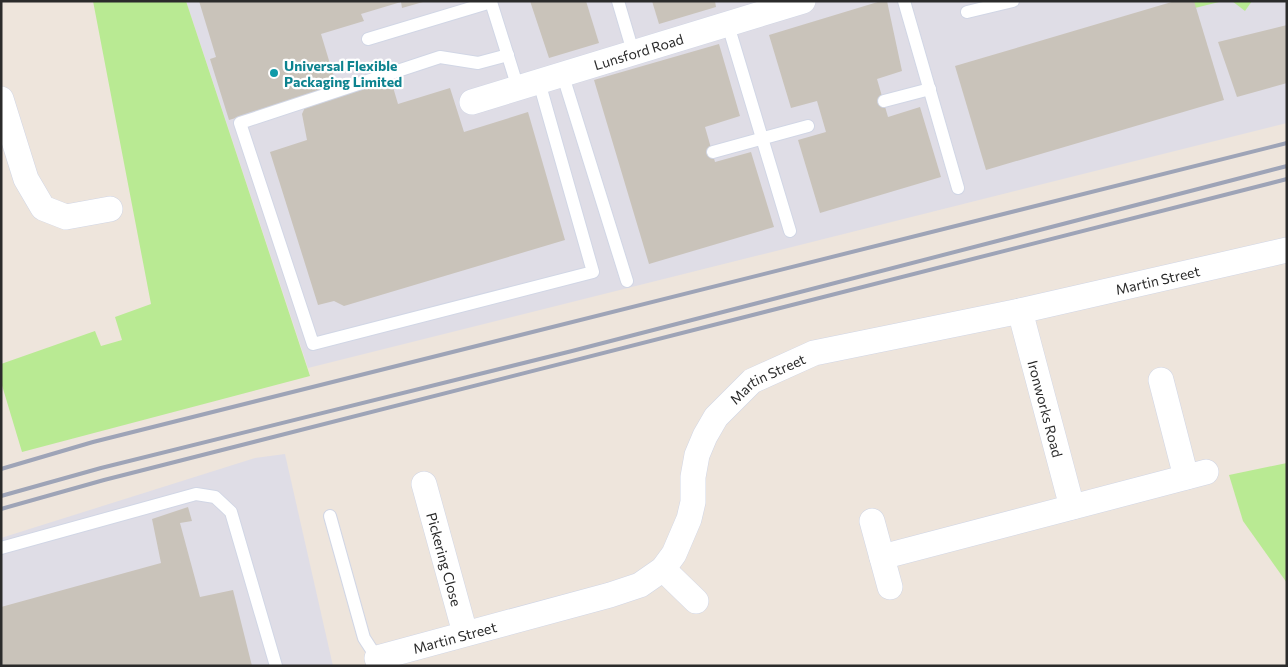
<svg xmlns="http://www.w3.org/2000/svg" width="1288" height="667" font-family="Commissioner,sans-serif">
  <rect width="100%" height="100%" fill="#eee5dc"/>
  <g fill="#dfdde6">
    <path d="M186,1H1287V123L308,368Z"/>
    <path d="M285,454L333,666H1V538L255,458Z"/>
  </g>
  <g fill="#b9ea93">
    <path d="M93,1H186L310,376L22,452L1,382V364L95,331L101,346L122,340L115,317L151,304Z"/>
    <path d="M1193,1H1223L1195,8Z"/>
    <path d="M1232,1H1252L1245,11Z"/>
    <path d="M1287,463V583L1243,521L1229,475Z"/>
  </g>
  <g fill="#c9c3ba">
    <path d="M199,1H423V2L402,8L401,2L361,14L364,21L321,34L337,87L229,120L210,59L216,57Z"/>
    <path d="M530,1H586L599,43L549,58Z"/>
    <path d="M652,1H715L716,7L659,24Z"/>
    <path d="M881,1H887L902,71L877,79L888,117L920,107L941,177L820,213L798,140L826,132L817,101L791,108L769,35Z"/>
    <path d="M1175,1H1194L1224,100L986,170L955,66Z"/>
    <path d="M1287,25V83L1237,97L1218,42Z"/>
    <path d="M719,44L740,116L705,127L715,162L751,152L774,227L649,264L594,80Z"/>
    <path d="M390,77L398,104L450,88L464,132L528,112L565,240L344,306L334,301L318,305L270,152L307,140L302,114L307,103Z"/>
    <path d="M188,507L192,521L180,523L200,597L233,590L252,666H1V607L161,563L152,519Z"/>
  </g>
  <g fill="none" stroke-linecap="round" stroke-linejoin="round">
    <g stroke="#d1d6e5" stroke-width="14">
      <g id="service">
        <path d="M618,1L634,55"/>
        <path d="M904,1L958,188"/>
        <path d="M967,12L1013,1"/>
        <path d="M728,25L790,231"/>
        <path d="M368,39L491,2L518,88"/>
        <path d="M508,55L478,63L440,57L240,123L313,344L593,272L539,82"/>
        <path d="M563,76L627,281"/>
        <path d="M884,101L930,89"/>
        <path d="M713,152L808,126"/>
        <path d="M330,516L364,638L377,658"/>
        <path d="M1,548L196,494L215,497L231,512L276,666"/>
      </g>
    </g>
    <g stroke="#d1d6e5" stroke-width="26">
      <g id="minor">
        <path d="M1,99L26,179L43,208L66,217L110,209"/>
        <path id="s1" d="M472,102L803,1"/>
        <path id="s2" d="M1020,311L1072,507"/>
        <path d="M1161,380L1186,477"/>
        <path id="s3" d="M424,484L465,633"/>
        <path d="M872,521L890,587"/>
        <path d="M882,557L1206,472"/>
        <path d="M663,569L696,601"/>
        <path id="s4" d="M380,666L377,658L610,595L640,585L663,569L674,554L689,519L693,502V477L697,455L705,436L716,417L752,381L814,353L1020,311L1287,250"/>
      </g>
    </g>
    <use href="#service" stroke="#fff" stroke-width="12"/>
    <use href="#minor" stroke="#fff" stroke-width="25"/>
    <g stroke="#9ea4b7" stroke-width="4">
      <path d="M1,469L93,442L1287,143"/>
      <path d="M1,496L101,468L572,351L1287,166"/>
      <path d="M1,509L104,480L1287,179"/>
    </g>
  </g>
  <circle fill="#0f9aa8" stroke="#fff" stroke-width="2" cx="274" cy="73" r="5"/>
  <g text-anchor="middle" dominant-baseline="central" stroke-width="4.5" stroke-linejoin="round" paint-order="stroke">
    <g font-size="14" fill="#2b2b2b" stroke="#fff">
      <text stroke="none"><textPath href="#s1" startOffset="174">Lunsford Road</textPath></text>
      <text stroke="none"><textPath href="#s4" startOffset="944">Martin Street</textPath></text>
      <text stroke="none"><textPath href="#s4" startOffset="539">Martin Street</textPath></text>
      <text stroke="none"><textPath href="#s2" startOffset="101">Ironworks Road</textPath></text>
      <text stroke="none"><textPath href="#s3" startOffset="78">Pickering Close</textPath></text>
      <text stroke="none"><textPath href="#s4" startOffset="89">Martin Street</textPath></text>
    </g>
    <g font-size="14" font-weight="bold" fill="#0d838f" stroke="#fff" text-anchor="start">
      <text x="284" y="65">Universal Flexible<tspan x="284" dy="16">Packaging Limited</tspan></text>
    </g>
  </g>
  <rect width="1288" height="667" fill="none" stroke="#2b2b2b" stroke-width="5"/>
</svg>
